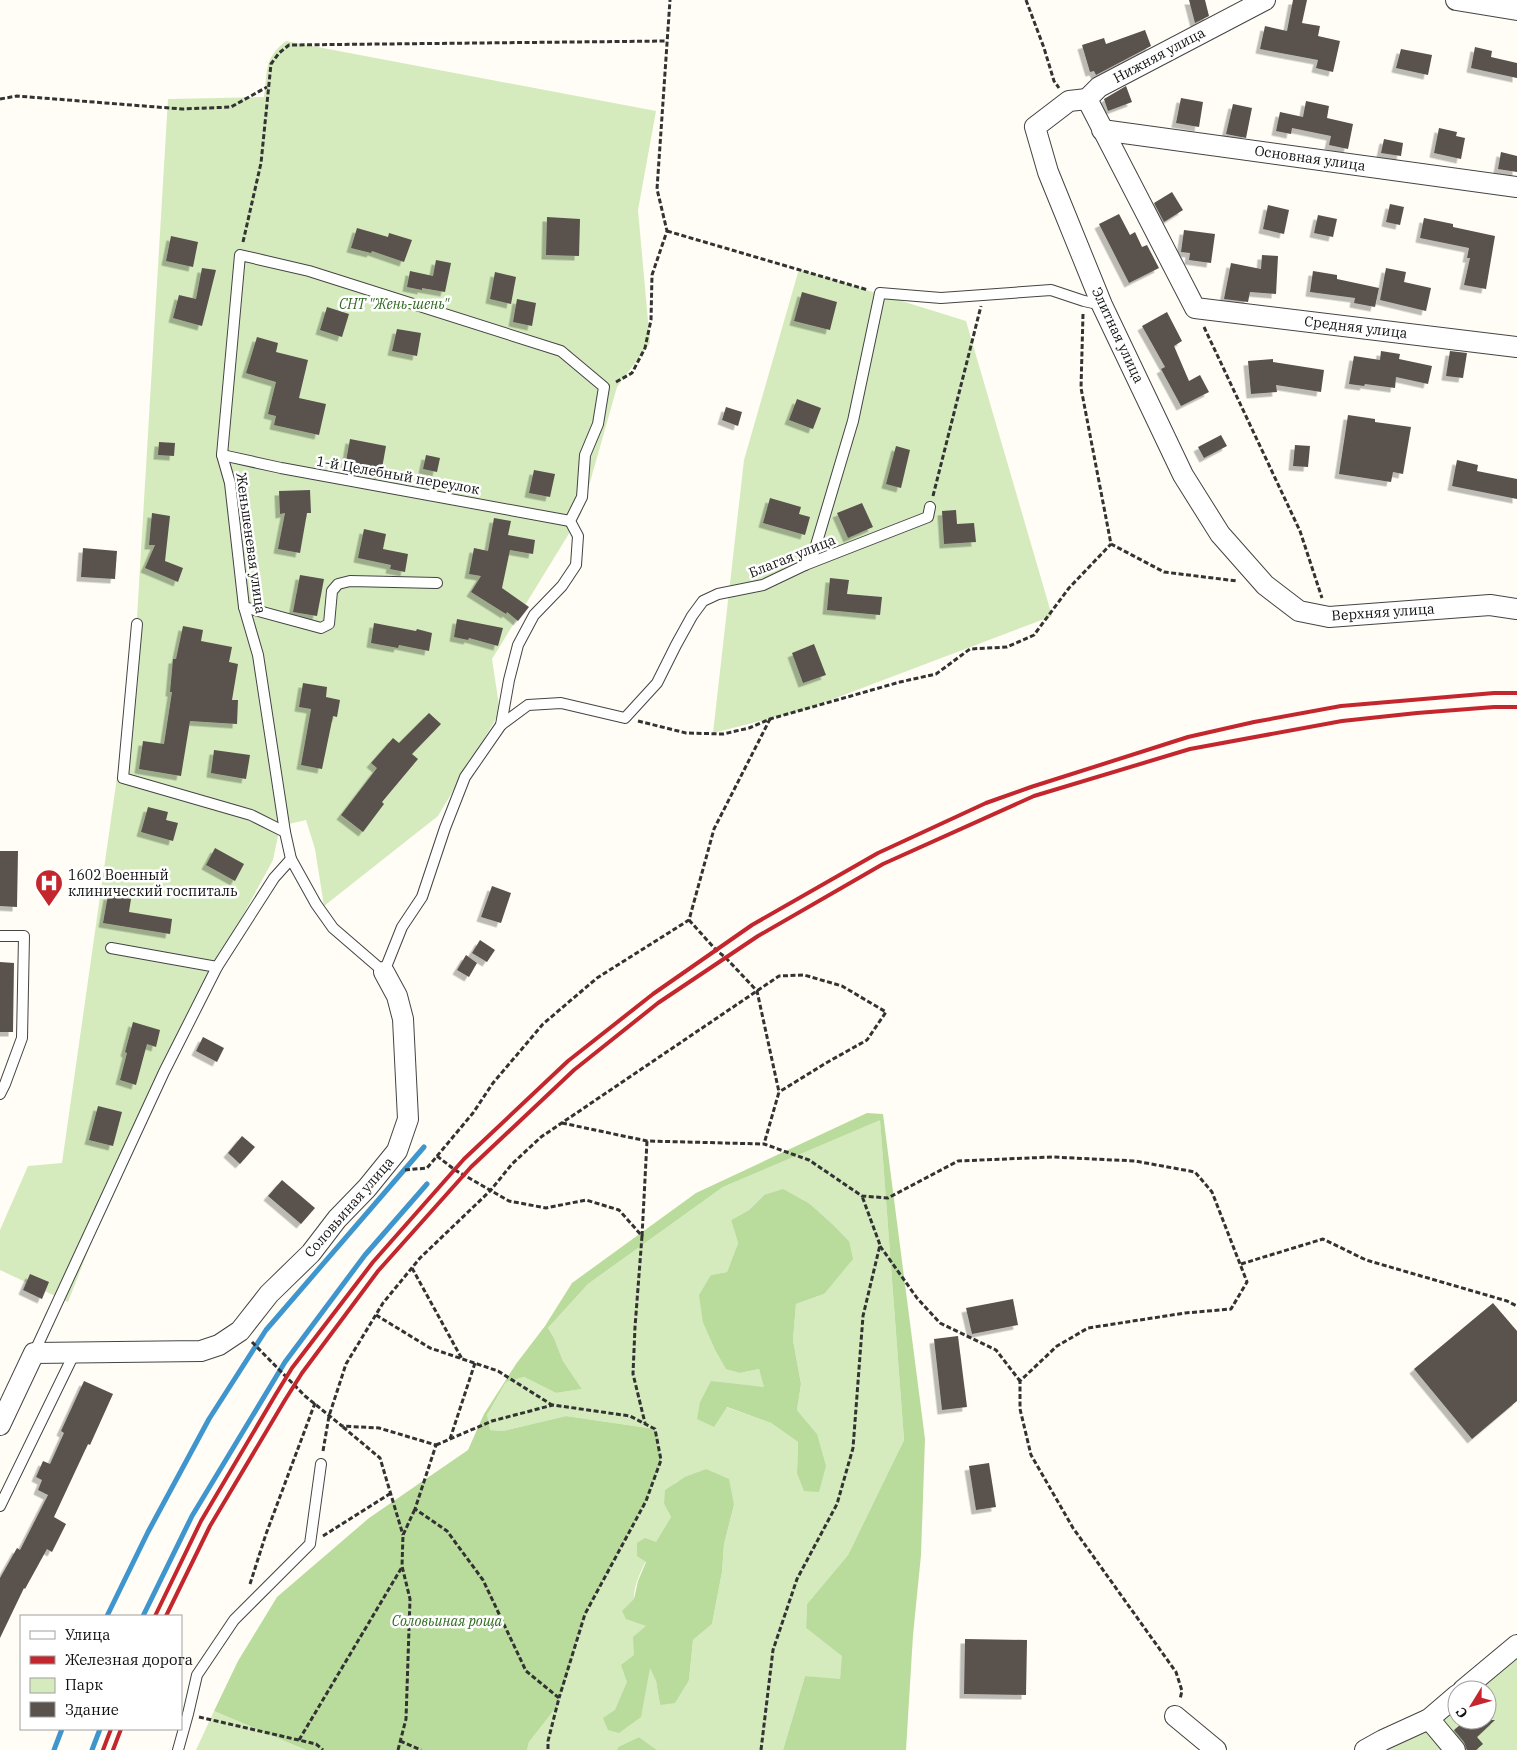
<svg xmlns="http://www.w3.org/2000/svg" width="1517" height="1750" font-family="'IBM Plex Serif',serif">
  <defs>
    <filter id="shadow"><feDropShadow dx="-4.5" dy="4.5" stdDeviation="0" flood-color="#0004"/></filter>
  </defs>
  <rect width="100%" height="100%" fill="#fffdf5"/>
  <g fill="#d5ebbd" fill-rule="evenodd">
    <path d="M286,41L656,111L638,210L650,343L617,387L581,514L492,659L500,712L438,816L324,906L315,849L306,820L280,826L273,860L159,1069L68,1302L0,1270V1230L28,1166L62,1163L135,651L168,99L264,97C268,71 263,59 286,41Z"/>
    <path d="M799,269L966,321L1052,616L804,710L713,733L744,460Z"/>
    <path d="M880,1119L904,1440L848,1555L807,1604L806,1628L843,1656L840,1680L805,1676L783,1750H657L639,1737L618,1747L617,1750H527L529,1742L558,1705L585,1614L646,1501L655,1429L566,1416L503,1431L489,1430L487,1415L506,1382L524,1377L556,1393L582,1389L563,1361L554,1338L548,1328L588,1284L723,1187ZM764,1195L810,1204L849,1241L824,1294L796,1304L793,1340L801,1384L797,1410L817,1434L797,1473L798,1442L771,1423L726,1407L745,1386L765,1387L759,1369L740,1373L726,1368L715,1350L703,1323L711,1275L727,1272L738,1243L731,1220L749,1210ZM706,1469L734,1505L724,1544L722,1572L712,1624L693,1640L689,1680L660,1705L656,1681L650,1667L627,1681L634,1655L647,1626C643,1618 634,1606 634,1598C633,1577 661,1535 671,1517L664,1504L675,1483Z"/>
    <path d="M1517,1651V1750H1373L1457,1695V1720H1487V1690H1464Z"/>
    <path d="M214,1711L306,1750H196Z"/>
  </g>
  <g fill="#b9dc9c">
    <path d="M867,1113L883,1114L925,1439L921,1555L913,1635L906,1750H783L805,1676L840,1679L842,1656L806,1628L807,1604L848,1555L904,1440L880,1120L723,1187L588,1284L548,1328L554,1338L563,1361L582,1389L556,1393L524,1377L506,1382L487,1415L490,1430L503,1431L566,1416L655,1429L661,1460L646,1501L585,1614L558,1705L529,1742L527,1750H306L214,1711L238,1661L277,1597L369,1518L468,1450L484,1414L516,1364L545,1326L572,1283L696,1193Z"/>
    <path d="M783,1189L810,1204L832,1224L849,1241L853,1259L824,1294L796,1304L793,1340L801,1384L797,1410L817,1434L826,1466L819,1492L804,1491L797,1473L798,1442L771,1423L727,1407L714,1427L697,1419L700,1402L711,1381L764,1387L759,1369L740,1373L726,1369L715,1350L703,1323L699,1295L711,1275L727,1272L738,1243L731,1220L749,1210L764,1195Z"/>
    <path d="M706,1469L729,1479L734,1505L724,1544L722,1572L712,1624L693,1640L689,1680L675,1703L660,1705L656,1681L650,1668L641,1717L619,1733L608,1730L603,1718L615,1710L627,1682L621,1665L634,1655L633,1637L646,1626L626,1619L622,1611L634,1599L638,1581L646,1562L637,1556V1543L645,1538L656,1542L671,1517L664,1504L665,1490L685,1477Z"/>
    <path d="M639,1737L657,1750H617L618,1747Z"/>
  </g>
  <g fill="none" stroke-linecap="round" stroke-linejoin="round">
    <g stroke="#3f96cf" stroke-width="5">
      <path d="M107,1616L148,1532L209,1419L266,1330L424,1147"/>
      <path d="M143,1616L192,1516L285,1362L365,1255L427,1184"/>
      <path d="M54,1750L62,1729"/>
      <path d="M92,1750L100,1729"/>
    </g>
  </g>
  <g fill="#5a524d" filter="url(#shadow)">
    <path d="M1189,0H1205L1209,16L1195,23Z"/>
    <path d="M1293,0H1307L1302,23L1320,26L1318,36L1340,41L1333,72L1316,68L1318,60L1260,49L1265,26L1287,31Z"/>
    <path d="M1145,30L1151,46L1096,75L1094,71L1090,72L1082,45L1104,38L1106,44Z"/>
    <path d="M1475,47L1492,51L1491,57L1517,63V78L1471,68Z"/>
    <path d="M1401,49L1432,55L1428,75L1396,68Z"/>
    <path d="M1126,86L1132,102L1108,111L1104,99Z"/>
    <path d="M1181,98L1203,102L1199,127L1176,123Z"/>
    <path d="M1306,101L1329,106L1327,118L1353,124L1348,149L1329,145L1331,136L1292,128L1291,134L1276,131L1280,112L1303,117Z"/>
    <path d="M1233,104L1252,108L1246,138L1226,134Z"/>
    <path d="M1439,128L1457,132L1456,136L1465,138L1461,159L1434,153Z"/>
    <path d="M1384,139L1403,143L1401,156L1381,153Z"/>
    <path d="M1501,152L1517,156V172L1498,169Z"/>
    <path d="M1172,192L1183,210L1164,222L1154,203Z"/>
    <path d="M1390,204L1404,207L1400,225L1386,222Z"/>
    <path d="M1268,205L1289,210L1284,234L1263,229Z"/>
    <path d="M1119,214L1130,235L1135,232L1142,247L1147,245L1159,268L1129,283L1099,224Z"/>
    <path d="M1318,215L1337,219L1333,237L1314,233Z"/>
    <path d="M547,217L580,219L579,256L546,255Z"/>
    <path d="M1424,218L1453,224V227L1495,236L1486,289L1464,285L1470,258H1467L1469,248L1420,238Z"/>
    <path d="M357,228L388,237L389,233L412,240L404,262L372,251L371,253L351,248Z"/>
    <path d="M1184,230L1215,234L1211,263L1189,260L1190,253L1181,252Z"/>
    <path d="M171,236L198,242L193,267L166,261Z"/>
    <path d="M1262,255L1278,256L1276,294L1250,292L1248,302L1224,299L1231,263L1261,269Z"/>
    <path d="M436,260L451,263L445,292L422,288V290L407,287L410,271L433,276Z"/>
    <path d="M202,268L216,270L202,326L173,318L179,295L196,299Z"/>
    <path d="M1386,268L1406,272L1404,282L1431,288L1426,311L1380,300Z"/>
    <path d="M1313,271L1337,275V279L1379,288L1375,307L1354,303L1355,298L1310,292Z"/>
    <path d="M495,272L516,277L511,304L490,299Z"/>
    <path d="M802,292L837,302L830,330L794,321Z"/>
    <path d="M517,299L536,303L532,326L513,322Z"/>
    <path d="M327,307L349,314L342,337L320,330Z"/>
    <path d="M1167,312L1182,341L1174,346L1189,381L1200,375L1209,392L1181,406L1161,369L1165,367L1142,326Z"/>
    <path d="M397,329L421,333L417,356L392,351Z"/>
    <path d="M257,337L278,343L276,352L308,360L299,398L326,404L319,435L274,425L276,416L268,414L276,382L246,373Z"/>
    <path d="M1381,351L1400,354L1399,359L1432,366L1428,384L1396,377L1395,388L1365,384L1364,386L1349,384L1354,356L1380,360Z"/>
    <path d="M1450,351L1467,353L1463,378L1446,376Z"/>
    <path d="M1273,359V362L1324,370L1321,392L1276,385L1277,392L1251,394L1248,361Z"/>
    <path d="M797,399L821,408L813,429L789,420Z"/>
    <path d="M726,407L742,412L738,426L722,420Z"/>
    <path d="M1348,415L1375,419V422L1411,427L1403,474L1393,472L1391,482L1339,474Z"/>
    <path d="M1221,435L1227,446L1204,458L1198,447Z"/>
    <path d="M350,439L386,446L381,474L345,467Z"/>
    <path d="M159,442L175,443L174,456L158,455Z"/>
    <path d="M1295,445L1310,446L1308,467L1293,466Z"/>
    <path d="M896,446L910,450L901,488L886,484Z"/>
    <path d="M426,455L440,458L437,472L423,469Z"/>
    <path d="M1457,460L1478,465L1477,471L1517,479V499L1452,486Z"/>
    <path d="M534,470L555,474L550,497L529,493Z"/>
    <path d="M310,490L311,513H307L300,553L278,549L285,513L280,514L279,491Z"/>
    <path d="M770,498L801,507L799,514L810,517L805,535L763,523Z"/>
    <path d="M862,503L873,527L848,538L837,513Z"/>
    <path d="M956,510L957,524L974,523L976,542L944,544L942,511Z"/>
    <path d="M152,513L170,516L165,561L183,568L178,582L145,568L155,545H149Z"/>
    <path d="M494,518L511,521L508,535L535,540L533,554L510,550L502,588L529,607L518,621L507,612L506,614L471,592L481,576L469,574L474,548L488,551Z"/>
    <path d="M364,529L386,534L383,549L408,554L405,572L390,569L391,565L358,558Z"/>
    <path d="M83,548L117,551L115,579L81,577Z"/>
    <path d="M300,575L324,579L317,616L293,612Z"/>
    <path d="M830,578L849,580L847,594L882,597L880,615L827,610Z"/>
    <path d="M457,619L503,628L498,646L469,638L468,640L454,637Z"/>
    <path d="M374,623L416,631L417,629L432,633L429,651L399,645L398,648L371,643Z"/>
    <path d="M183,626L203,630L201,641L232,647L229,662L238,664L232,700H238L237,724L190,721L181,776L139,769L143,741L164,744L172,692H170L173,659H176Z"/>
    <path d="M814,644L826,675L803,683L792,653Z"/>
    <path d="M303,683L327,687L326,697L340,700L337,717L333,716L322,769L301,765L311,709L299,707Z"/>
    <path d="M429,713L441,724L412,754L418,759L382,802L384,804L363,832L341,815L377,768L371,763L393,738L399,743Z"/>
    <path d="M214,750L250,755L246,779L211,773Z"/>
    <path d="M148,807L168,812L166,820L178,823L173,841L141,832Z"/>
    <path d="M215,848L244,864L235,881L206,865Z"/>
    <path d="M0,851H18L17,907L0,906Z"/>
    <path d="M492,886L511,893L501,923L481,917Z"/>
    <path d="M108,895L131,899L129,912L172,919L170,934L103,923Z"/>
    <path d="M480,940L495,950L487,962L472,953Z"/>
    <path d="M466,955L477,963L469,977L457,970Z"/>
    <path d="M0,962L14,963L13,1032H0Z"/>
    <path d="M133,1022L160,1030L156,1047L147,1044L136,1085L120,1080L127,1053L125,1052Z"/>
    <path d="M203,1037L224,1048L217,1062L196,1051Z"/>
    <path d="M98,1106L122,1112L113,1146L89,1140Z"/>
    <path d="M242,1136L255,1147L240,1164L228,1153Z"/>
    <path d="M282,1180L315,1208L301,1224L268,1196Z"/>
    <path d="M30,1274L49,1282L42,1299L23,1290Z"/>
    <path d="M1013,1299L1018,1325L972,1334L966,1308Z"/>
    <path d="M1493,1303L1517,1331V1401L1472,1439L1414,1369Z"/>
    <path d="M958,1336L967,1407L942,1410L934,1339Z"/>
    <path d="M84,1381L113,1394L90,1445L88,1444L54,1517L66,1524L52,1552L47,1549L25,1589L24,1588L0,1638V1578L17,1548L20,1550L48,1495L38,1490L42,1480L36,1477L43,1461L50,1464L64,1433L61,1431Z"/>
    <path d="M989,1463L996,1507L976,1510L969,1466Z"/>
    <path d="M965,1639L1027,1640L1026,1695L964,1694Z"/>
    <path d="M1466,1720H1495L1477,1737L1483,1744L1476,1750H1467L1464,1742L1454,1730Z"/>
  </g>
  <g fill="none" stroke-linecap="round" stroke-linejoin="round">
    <g stroke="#444" stroke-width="12">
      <g id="lane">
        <path d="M240,255L309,271L561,351L604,387L598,424L585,455L582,497L570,521L578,536L576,565L562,586L534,615L518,645L509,680L501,725L465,777L445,828L422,897L402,927L384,972L333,928L316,904L291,859L285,832L258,655L244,607L230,483L222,455Z"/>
        <path d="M222,455L281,468L570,521"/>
        <path d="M805,565L814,552L853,421L880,293L941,298L1051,290L1084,301L1102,305"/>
        <path d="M244,607L321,628L329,624L332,591L338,584L350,581L437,583"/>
        <path d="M137,624L123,778L251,815L285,832"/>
        <path d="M501,725L528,705L561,703L625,718L657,683L676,645L692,616L703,601L718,594L763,585L805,565L928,517L930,507"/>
        <path d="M0,936H24L22,1038L5,1084L0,1094"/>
        <path d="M111,948L217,967"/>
        <path d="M34,1353L164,1072L217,967L274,878L291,859"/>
        <path d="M0,1506L75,1352"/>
        <path d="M178,1750L188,1714L197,1675L234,1620L310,1544L321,1464"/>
      </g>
    </g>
    <g stroke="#444" stroke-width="22">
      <g id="street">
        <path d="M1265,0L1099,87L1087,99L1195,308L1517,347"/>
        <path d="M1456,0L1517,10"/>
        <path d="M1087,99L1069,101L1035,127L1048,172L1102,305L1183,475L1220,534L1265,585L1299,611L1329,617L1490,605L1517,609"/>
        <path d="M1102,130L1517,187"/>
        <path d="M0,1425L34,1353L201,1351L219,1345L240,1331L269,1294L311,1253L337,1219L367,1188L397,1151L408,1119L403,1019L397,996L384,972"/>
        <path d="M1463,1690L1517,1645"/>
        <path d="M1175,1716L1216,1750"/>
        <path d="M1429,1719L1455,1750"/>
        <path d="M1365,1750L1383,1740L1429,1719L1457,1695"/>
      </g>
    </g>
    <g stroke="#333" stroke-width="3" stroke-dasharray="5 2.5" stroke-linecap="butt">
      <path d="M1026,0L1044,48L1054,81L1059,88"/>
      <path d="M0,99L17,96L182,109L231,107L267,87"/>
      <path d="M667,231L868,290"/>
      <path d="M243,242L261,163L271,64L279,53L289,45L667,41"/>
      <path d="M1083,314L1081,388L1111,544L1164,572L1237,581"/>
      <path d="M1204,327L1300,531L1322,598"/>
      <path d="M616,382L632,373L645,348L651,320L652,275L667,231L657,189L670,0"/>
      <path d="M933,496L981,306"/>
      <path d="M638,721L686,733L723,734L749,728L770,719L900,682L936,674L970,649L1007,647L1034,635L1069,588L1111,544"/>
      <path d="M689,920L716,950L726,958L757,991L779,1092L764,1144"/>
      <path d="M562,1123L647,1141L764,1144L809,1160L862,1196L888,1198L958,1161L1052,1157L1135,1161L1195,1172L1212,1192L1247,1282L1231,1309L1185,1313L1088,1328L1057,1346L1020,1381V1409L1031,1455L1073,1528L1176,1672L1182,1691L1180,1699"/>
      <path d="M437,1156L455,1170L509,1201L546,1208L586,1200L619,1210L642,1236L635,1327L633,1374L645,1423"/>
      <path d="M405,1170L427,1168L473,1113L493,1083L543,1024L597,978L689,920L714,829L770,719"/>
      <path d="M642,1236L647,1141"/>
      <path d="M880,1246L917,1298L940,1323L996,1350L1020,1381"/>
      <path d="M1241,1264L1323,1239L1366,1260L1507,1301L1517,1306"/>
      <path d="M412,1268L462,1359"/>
      <path d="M376,1315L430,1348L498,1371L552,1405"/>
      <path d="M252,1342L305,1396L342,1426L379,1428L436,1445L415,1509L447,1531L483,1580L526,1671L559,1698L548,1741V1750"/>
      <path d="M343,1427L380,1458L403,1535"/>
      <path d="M450,1439L475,1363"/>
      <path d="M436,1445L492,1421L553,1405L630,1416L655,1429L661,1460L646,1501L585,1614L559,1698"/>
      <path d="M323,1451L329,1416L346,1364L383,1303L420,1258L490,1191L512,1164L541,1137L779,976L804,975L842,986L886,1012L867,1040L826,1063L779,1092"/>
      <path d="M323,1536L391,1493"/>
      <path d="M250,1584L266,1534L315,1403"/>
      <path d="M199,1717L316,1744L323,1750"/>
      <path d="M299,1740L402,1567"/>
      <path d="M400,1741L421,1750"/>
      <path d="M398,1750L406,1719L410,1599L402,1566L403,1535L415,1509"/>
      <path d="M761,1750L773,1650L797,1579L837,1504L853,1448L863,1316L880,1245L862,1196"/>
    </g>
    <use href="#lane" stroke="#fff" stroke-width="10"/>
    <use href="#street" stroke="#fff" stroke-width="20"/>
    <g stroke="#c4262e" stroke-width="4">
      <path d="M155,1616L201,1521L276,1394L292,1368L373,1262L464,1159L568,1061L653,994L752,925L878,853L986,803L1031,787L1188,737L1254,722L1341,706L1494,693H1517"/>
      <path d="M166,1616L210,1526L285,1400L302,1373L378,1271L471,1167L574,1070L658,1003L758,936L883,864L1034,796L1190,749L1342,721L1417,713L1494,707H1517"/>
      <path d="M103,1750L111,1729"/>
      <path d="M113,1750L121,1729"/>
    </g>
  </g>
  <defs>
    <g id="hospital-pin" transform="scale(1.4375)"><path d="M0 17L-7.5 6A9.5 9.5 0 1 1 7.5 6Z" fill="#c4262e" stroke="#fff"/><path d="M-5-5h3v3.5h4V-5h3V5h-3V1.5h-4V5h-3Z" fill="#fff"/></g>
  </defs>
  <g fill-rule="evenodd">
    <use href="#hospital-pin" x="49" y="883"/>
  </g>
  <g text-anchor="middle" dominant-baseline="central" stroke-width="5" stroke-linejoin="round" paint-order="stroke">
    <g font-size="14" fill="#111" stroke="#fff">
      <text transform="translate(1159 55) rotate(-28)">Нижняя улица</text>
      <text transform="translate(1310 158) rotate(8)">Основная улица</text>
      <text transform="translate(1356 327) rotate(7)">Средняя улица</text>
      <text transform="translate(1118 335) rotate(65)">Элитная улица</text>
      <text transform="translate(398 475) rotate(10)">1-й Целебный переулок</text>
      <text transform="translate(251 543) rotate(82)">Женьшеневая улица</text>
      <text transform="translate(792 556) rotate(-22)">Благая улица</text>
      <text transform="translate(1383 612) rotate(-4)">Верхняя улица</text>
      <text transform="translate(349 1207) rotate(-49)">Соловьиная улица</text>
    </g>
    <g font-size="14" font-style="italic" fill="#2f6b1f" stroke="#fff">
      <text x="394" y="304">СНТ "Жень-шень"</text>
      <text x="447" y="1621">Соловьиная роща</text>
    </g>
    <g font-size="14" fill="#111" stroke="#fff" text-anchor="start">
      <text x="68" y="875">1602 Военный<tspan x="68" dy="16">клинический госпиталь</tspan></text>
    </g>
  </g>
  <rect x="20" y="1615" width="162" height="115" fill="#ffffff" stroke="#a0a0a0"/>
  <rect x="30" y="1631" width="25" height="8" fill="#ffffff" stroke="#a0a0a0"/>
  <text x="65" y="1640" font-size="15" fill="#111111">Улица</text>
  <rect x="30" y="1656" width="25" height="8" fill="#c4262e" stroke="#a0a0a0"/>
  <text x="65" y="1665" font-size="15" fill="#111111">Железная дорога</text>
  <rect x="30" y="1678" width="25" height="15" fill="#d5ebbd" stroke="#a0a0a0"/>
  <text x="65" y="1690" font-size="15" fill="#111111">Парк</text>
  <rect x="30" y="1702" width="25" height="15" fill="#5a524d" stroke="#a0a0a0"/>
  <text x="65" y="1715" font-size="15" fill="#111111">Здание</text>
  <g transform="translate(1472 1705) rotate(233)"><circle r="24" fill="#ffffff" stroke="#a0a0a0"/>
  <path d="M0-4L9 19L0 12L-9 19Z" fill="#c4262e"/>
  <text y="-8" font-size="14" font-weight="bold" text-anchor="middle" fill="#111111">С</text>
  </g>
</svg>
